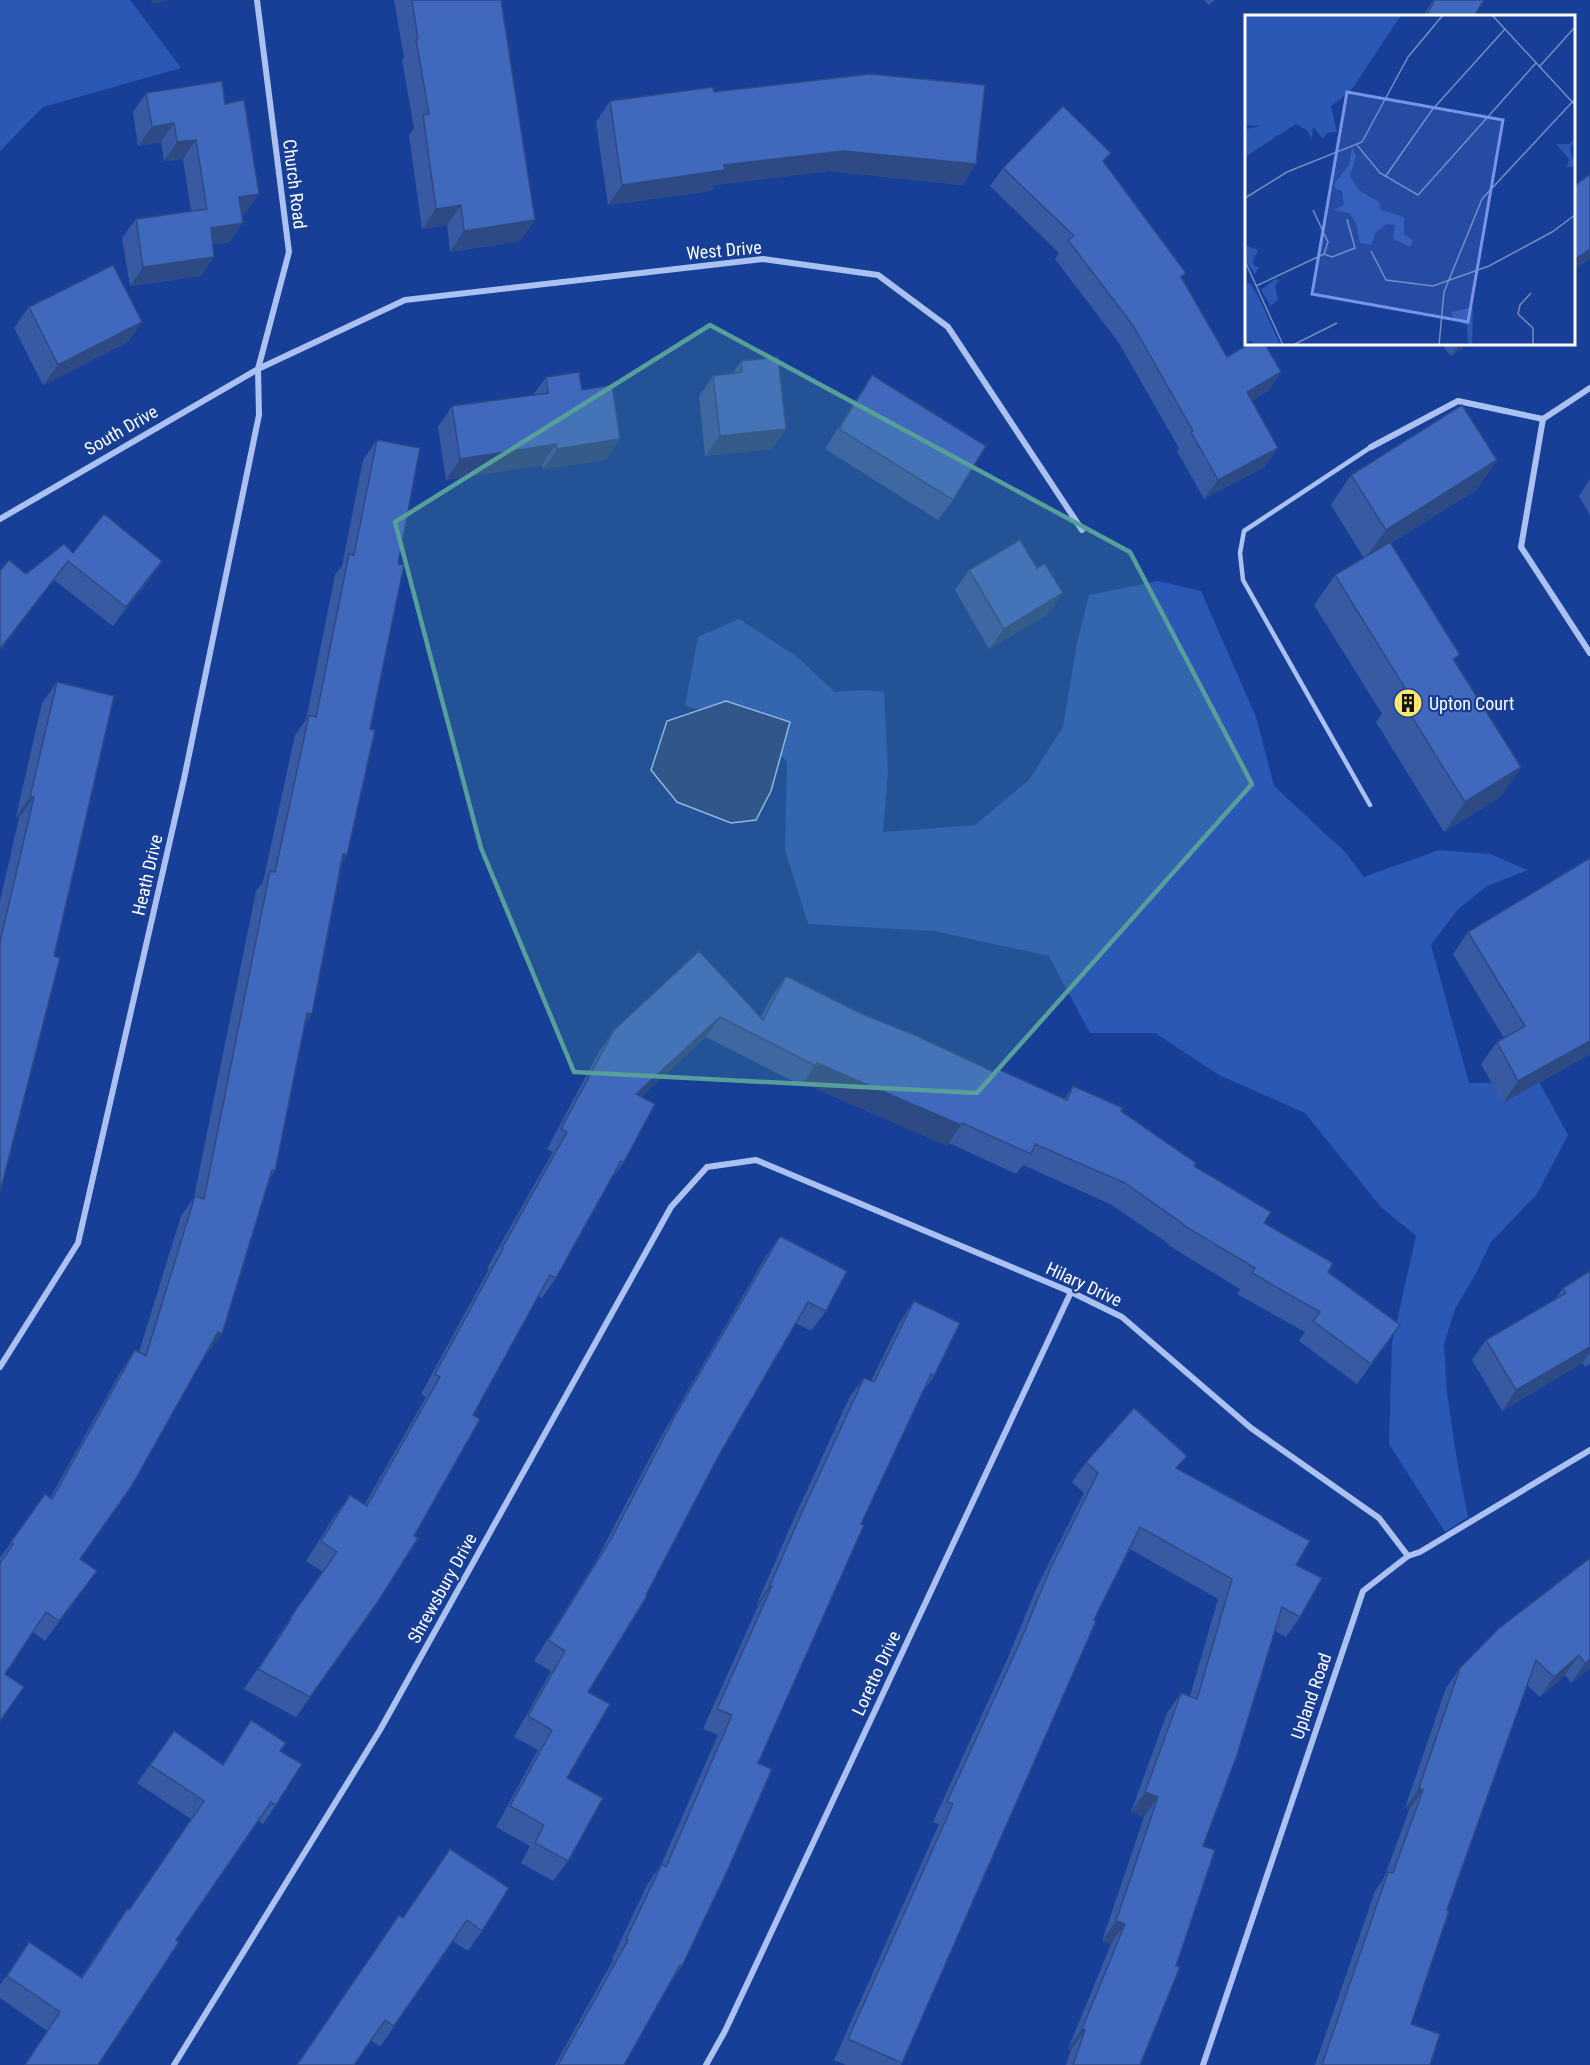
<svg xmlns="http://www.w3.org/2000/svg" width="1590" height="2065" font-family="'Roboto Condensed',sans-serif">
  <rect width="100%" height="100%" fill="#183f97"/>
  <g fill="#2b58b5">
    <path d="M0,0H130L181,68L43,107L0,151Z"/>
    <path d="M1158,581L1201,591L1256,717L1274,786L1346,853L1364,877L1439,850L1490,854L1528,870L1487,886L1457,910L1431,945L1469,1083L1539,1082L1568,1135L1537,1194L1491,1242L1476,1273L1455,1309L1444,1344L1447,1393L1457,1461L1468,1517L1445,1532L1389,1444L1392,1343L1416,1236L1381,1207L1305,1113L1219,1075L1155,1033H1090L1049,956L934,931L808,924L785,850L787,762L757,730L685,705L698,637L739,619L796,656L835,692L866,690L884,692L888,772L883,832L975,825L1029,780L1063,727L1077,643L1089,595Z"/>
  </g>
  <path fill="#274486" stroke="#9dbaf3" stroke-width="1.5" d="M726,701L790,722L771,791L756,820L731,823L677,802L651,770L667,721Z"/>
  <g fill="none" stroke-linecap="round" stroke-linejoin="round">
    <path stroke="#aac1f1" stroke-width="4.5" d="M1370,805L1243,580L1240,553L1244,531L1371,447"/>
    <g stroke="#aac1f1" stroke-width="6">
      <path d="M1543,419L1521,547L1590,653"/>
      <path d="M1371,447L1458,401L1543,419L1590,388"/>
      <path d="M0,519L258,369L405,300L763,259L878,275L948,327L1082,530"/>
      <path d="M0,1367L78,1243L184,779L259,415L258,369L289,252L257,0"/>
      <path d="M174,2065L380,1730L671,1207L707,1167L756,1160L1071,1292L1122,1317L1251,1428L1379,1518L1408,1556"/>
      <path d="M706,2065L725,2031L1071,1292"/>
      <path d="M1203,2065L1363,1591L1408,1556L1420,1552L1590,1450"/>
    </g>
  </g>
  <g fill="#375aa3">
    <path d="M394,0H501L520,241L450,252L447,225L422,229L409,135L414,128L402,60L404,57Z"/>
    <path d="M1204,0H1215L1209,5Z"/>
    <path d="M1433,0H1484L1474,16H1423Z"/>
    <path d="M714,92L976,164L962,185L829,171L715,185L711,191L608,205L596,122L610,101Z"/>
    <path d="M146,93L225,104L246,213L242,214L230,242L213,244L201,276L130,286L122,238L136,219L191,211L183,159L164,161L161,142L138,146L133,112Z"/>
    <path d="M1104,164L1182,279L1227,357L1281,372L1268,391L1251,400L1278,448L1264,467L1204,499L1177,451L1179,448L1119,343L1055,259L1059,253L990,186L1003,168Z"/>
    <path d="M29,307L128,342L43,385L14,328Z"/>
    <path d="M1441,344H1469L1451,356Z"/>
    <path d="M741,361L786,429L772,449L705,456L699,396L713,376L733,373Z"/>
    <path d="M872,375L953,500L938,520L825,449L858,396Z"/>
    <path d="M546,377L582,390L606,460L543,469L542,465L446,480L438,427L452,406L533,395Z"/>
    <path d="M377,440L398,564L347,855L342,863L312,1014L304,1026L275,1171L270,1178L207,1354H206L80,1559L97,1571L45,1641L33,1632L5,1674L0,1721V1558L45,1494L50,1498L121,1371L135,1350L139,1352L181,1216L194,1197L256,891L263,882L295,735L306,720L335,575L342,566L363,460Z"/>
    <path d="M1497,460L1476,490L1391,543L1455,661L1521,767L1500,797L1444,832L1376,722L1382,714L1314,605L1335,575L1364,558L1331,505L1351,475Z"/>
    <path d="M1590,479V515L1579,496Z"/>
    <path d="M73,553L162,561L149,580L113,626L54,580L26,574Z"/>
    <path d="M969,570L1048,614L989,649L955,590Z"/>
    <path d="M57,682L0,1192V901L19,818L16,817L42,703Z"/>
    <path d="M1468,932L1590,1054L1503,1103L1481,1064L1497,1042L1504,1038L1453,954Z"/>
    <path d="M699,951L761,1017L772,996L786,976L862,1014L995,1073L998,1069L1064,1099L1073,1086L1121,1111L1194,1166L1264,1223L1328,1272L1386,1345L1357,1384L1299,1341L1305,1332L1237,1294L1240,1289L1168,1245L1169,1244L1110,1204L1023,1165L1016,1174L949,1143L947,1146L803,1083L802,1086L706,1037L641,1097L624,1162L609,1182L556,1278L542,1298L538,1296L473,1415L414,1536L379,1600L296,1717L244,1689L277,1640L276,1639L323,1572L306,1561L335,1515L350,1495L365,1504L426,1397L421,1394L489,1269L487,1268L553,1152L547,1149L600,1050L614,1030Z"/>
    <path d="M780,1236L826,1311L811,1331L796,1323L719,1455L588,1692L567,1778L568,1861L553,1881L521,1863L530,1846L496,1827L538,1750L514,1737L551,1671L534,1661L597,1559L663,1433L766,1256Z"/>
    <path d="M1590,1271V1364L1585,1367L1582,1363L1502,1411L1472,1360L1486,1340L1555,1300L1563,1288Z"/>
    <path d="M914,1301L934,1376L921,1394L861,1524L758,1763L682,1966L669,1985L624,2065H555L613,1960L612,1959L647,1885L661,1865L718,1735L703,1729L758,1606H756L788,1532L849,1398L864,1378L871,1381L900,1322Z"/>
    <path d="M1086,1462L1178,1469L1296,1565L1300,1617L1286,1637L1275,1631L1203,1846L1146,2050L1140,2065H1066L1071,2050L1068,2049L1111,1944L1102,1941L1144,1817L1131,1812L1167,1713L1181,1693L1190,1696L1218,1599L1130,1549L1094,1620L902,2063L901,2065H846L834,2060L939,1824L933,1822L1007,1660L1037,1587L1084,1493L1072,1482Z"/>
    <path d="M1590,1558V1668L1571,1683L1565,1675L1540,1697L1527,1685L1447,1910L1411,2024L1430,2065H1315L1375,1891L1384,1878L1409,1810L1405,1808L1446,1688L1460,1668Z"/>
    <path d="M251,1720L280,1751L276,1805L263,1824L258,1821L176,1940L98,2065H24L47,2031L0,1998V1985L29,1942L81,1977L114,1927L127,1909L129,1910L191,1819L137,1783L174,1731L223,1764Z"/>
    <path d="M450,1849L482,1931L468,1951L453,1941L380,2047L371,2040L354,2065H296L399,1915L402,1918Z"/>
  </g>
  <g fill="#2d4a85">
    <path d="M153,0H172L150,4Z"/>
    <path d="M174,123L161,142L138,146L152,127Z"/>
    <path d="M196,140L183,159L164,161L177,142Z"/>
    <path d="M843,151L976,164L962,185L829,171L715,185L711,191L608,205L622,185L724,165Z"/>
    <path d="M259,194L246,213L226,216L239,197Z"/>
    <path d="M461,205L447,225L422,229L436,209Z"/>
    <path d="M535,220L520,241L450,252L464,231Z"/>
    <path d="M243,223L230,242L197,247L211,228Z"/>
    <path d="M1590,249V259L1574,270V260Z"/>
    <path d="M214,257L201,276L130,286L143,267Z"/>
    <path d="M142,322L128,342L43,385L58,365Z"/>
    <path d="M1460,344H1469L1451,356Z"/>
    <path d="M1281,372L1268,391L1234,411L1247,392Z"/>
    <path d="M786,429L772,449L705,456L720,436Z"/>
    <path d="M620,439L606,460L543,469L557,449Z"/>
    <path d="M556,444L542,465L446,480L460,459Z"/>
    <path d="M1278,448L1264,467L1204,499L1218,480Z"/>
    <path d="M1497,460L1476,490L1365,559L1386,530Z"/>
    <path d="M68,561L54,580L0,651V649Z"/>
    <path d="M162,561L149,580L113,626L126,607Z"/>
    <path d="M1063,593L1048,614L989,649L1004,629Z"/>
    <path d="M1521,767L1500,797L1444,832L1465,802Z"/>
    <path d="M30,797H34L19,818L16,817Z"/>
    <path d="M343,854L347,855L333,876Z"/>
    <path d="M307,1013L312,1014L298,1035Z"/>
    <path d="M720,1017L706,1037L622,1114L636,1094Z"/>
    <path d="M1590,1041V1054L1503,1103L1518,1081Z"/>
    <path d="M817,1063L961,1125L947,1146L803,1083Z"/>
    <path d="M1400,1325L1386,1345L1357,1384L1371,1364Z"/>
    <path d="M218,1332L222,1334L207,1354L204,1353Z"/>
    <path d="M1590,1347V1352L1582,1363L1502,1411L1516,1390Z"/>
    <path d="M97,1571L83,1591L45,1641L59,1621Z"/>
    <path d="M770,1585L772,1586L758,1606H756Z"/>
    <path d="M1579,1655L1565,1675L1540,1697L1554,1677Z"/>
    <path d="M1590,1659V1668L1571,1683L1585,1663Z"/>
    <path d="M1419,1788L1423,1790L1409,1810L1405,1808Z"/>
    <path d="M1145,1792L1158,1797L1144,1817L1131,1812Z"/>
    <path d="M1116,1921L1125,1924L1111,1944L1102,1941Z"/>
    <path d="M1082,2029L1085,2030L1071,2050L1068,2049Z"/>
  </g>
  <g fill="#4069be" stroke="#2d4a85" stroke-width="1.5">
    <path d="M412,0H501L535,220L464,231L461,205L436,209L423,115L429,114L416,40L418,39Z"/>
    <path d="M1435,0H1484L1474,16H1426Z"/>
    <path d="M870,74L985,85L976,164L843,151L724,165L725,170L622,185L610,101L713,87L714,92Z"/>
    <path d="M222,81L225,104L244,100L259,194L239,197L243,223L211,228L214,257L143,267L136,219L207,209L196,140L177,142L174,123L152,127L146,93Z"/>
    <path d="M1063,106L1111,153L1103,161L1186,273L1181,277L1227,357L1249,344H1265L1281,372L1247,392L1278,448L1218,480L1191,432L1193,431L1132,324L1068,240L1074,236L1003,168Z"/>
    <path d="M1590,174V249L1574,260V186Z"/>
    <path d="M113,265L142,322L58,365L29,307Z"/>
    <path d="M778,357L786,429L720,436L713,376L742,372L741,361Z"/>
    <path d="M579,372L582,390L612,385L620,439L557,449L556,444L460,459L452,406L548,393L546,377Z"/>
    <path d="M872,375L986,446L953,500L839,429Z"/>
    <path d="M1462,405L1497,460L1386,530L1351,475Z"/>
    <path d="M377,440L420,448L398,564L404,565L370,729L375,730L347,855L343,854L312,1014L307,1013L275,1171L272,1170L222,1334L218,1332L131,1487L80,1559L97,1571L59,1621L46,1612L5,1674L24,1687L0,1721V1563L13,1544L11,1542L45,1494L52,1499L135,1350L146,1356L195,1196L204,1199L270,871L275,872L309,715L316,717L349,554L354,555Z"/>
    <path d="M104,514L162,561L126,607L68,561L0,649V571L9,560L26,574L64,544L73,553Z"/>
    <path d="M1020,540L1037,568L1045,564L1063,593L1004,629L969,570Z"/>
    <path d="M1390,542L1460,655L1453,659L1521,767L1465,802L1397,693L1405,688L1335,575Z"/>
    <path d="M57,682L114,696L54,956L60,958L0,1192V942L34,797H30Z"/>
    <path d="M1590,858V1041L1518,1081L1497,1042L1525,1026L1468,932Z"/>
    <path d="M699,951L763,1020L786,976L862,1014L917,1036L996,1073L998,1069L1067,1100L1073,1086L1123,1108L1121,1111L1196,1163L1194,1166L1271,1212L1264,1223L1333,1263L1328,1272L1400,1325L1371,1364L1313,1321L1320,1312L1252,1273L1255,1268L1183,1225V1224L1125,1183L1035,1144L1031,1154L962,1123L961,1125L817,1063L816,1066L720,1017L636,1094L655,1104L624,1162L621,1161L556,1278L550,1275L473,1415L480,1419L414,1536L418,1538L379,1600L310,1697L258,1669L291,1619L290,1618L337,1552L321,1541L350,1495L367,1506L440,1377L435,1374L503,1249L502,1248L567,1132L561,1129L614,1030Z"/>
    <path d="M780,1236L847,1271L826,1311L808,1302L719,1455L646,1595L647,1596L588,1692L610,1704L567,1778L603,1798L568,1861L535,1843L544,1825L510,1806L552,1730L528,1716L565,1651L548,1640L611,1539L677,1412Z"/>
    <path d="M1590,1271V1347L1516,1390L1486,1340L1566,1293L1563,1288Z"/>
    <path d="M914,1301L960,1323L934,1376L931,1374L861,1524L864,1525L758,1763L772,1769L729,1867L682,1966L680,1965L624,2065H558L628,1940L626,1939L662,1864L666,1867L732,1715L717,1709L772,1586L770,1585L802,1512L864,1378L874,1382Z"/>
    <path d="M1134,1408L1187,1456L1176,1468L1310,1541L1296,1565L1322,1578L1300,1617L1282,1607L1237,1755L1203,1846L1215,1850L1176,1966L1180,1967L1140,2065H1073L1085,2030L1082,2029L1125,1924L1116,1921L1158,1797L1145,1792L1181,1693L1197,1699L1232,1579L1140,1527L1094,1620L1096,1621L902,2063L848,2039L953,1804L947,1802L1021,1640L1051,1567L1098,1473L1086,1462Z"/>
    <path d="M1590,1558V1659L1585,1663L1579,1655L1554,1677L1536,1660L1447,1910L1449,1911L1411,2024L1440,2034L1430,2065H1322L1388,1872L1393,1873L1423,1790L1419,1788L1460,1668L1498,1629Z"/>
    <path d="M251,1720L286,1743L280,1751L302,1764L276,1805L271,1802L176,1940L179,1942L98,2065H25L60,2012L7,1976L29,1942L82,1978L127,1909L129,1910L204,1801L150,1765L174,1731L223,1765Z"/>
    <path d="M450,1849L509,1888L482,1931L467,1920L394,2026L385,2020L354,2065H297L399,1915L403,1918Z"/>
  </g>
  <path fill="#579f9a" fill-opacity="0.2" stroke="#579f9a" stroke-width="4.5" stroke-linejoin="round" d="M710,325L1130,552L1252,784L977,1093L574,1072L481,848L395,522Z"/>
  <defs>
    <g id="building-disc" transform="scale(1.5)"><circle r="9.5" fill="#ffe76a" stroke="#183f97"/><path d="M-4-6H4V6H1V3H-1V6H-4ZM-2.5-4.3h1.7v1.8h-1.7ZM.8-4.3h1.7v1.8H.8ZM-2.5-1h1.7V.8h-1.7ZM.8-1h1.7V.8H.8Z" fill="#111"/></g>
  </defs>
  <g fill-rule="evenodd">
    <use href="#building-disc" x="1408" y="703"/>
  </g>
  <g text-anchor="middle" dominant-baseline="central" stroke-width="4.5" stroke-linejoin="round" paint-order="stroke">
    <g font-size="18" fill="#fff" stroke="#183f97">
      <text transform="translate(295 184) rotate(83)">Church Road</text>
      <text transform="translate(724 250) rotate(-5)">West Drive</text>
      <text transform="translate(121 430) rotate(-30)">South Drive</text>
      <text transform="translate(147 875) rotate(-77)">Heath Drive</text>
      <text transform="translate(1084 1284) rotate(25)">Hilary Drive</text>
      <text transform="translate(442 1588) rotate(-61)">Shrewsbury Drive</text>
      <text transform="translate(876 1673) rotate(-65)">Loretto Drive</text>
      <text transform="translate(1311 1696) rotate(-71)">Upland Road</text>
    </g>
    <g font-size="18" fill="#fff" stroke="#183f97" text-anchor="start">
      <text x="1429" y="703">Upton Court</text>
    </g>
  </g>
  <g transform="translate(1245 15)">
    <rect width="330" height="330" fill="#183f97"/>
    <path d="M0,0H156L107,74L86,91L92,117L82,118L78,124L68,112L67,124L62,115L51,109L0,142V114L16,111L0,110ZM330,124L325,134L330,152H322L324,144L311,129H324ZM107,132L111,141L105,161L114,175L134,187L136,195L159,202V219L168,226L165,232L148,224L150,210L142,209L131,217L126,230L115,228L111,208L104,198L88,195L99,190L97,176L91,174L89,169L104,150ZM0,230L13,235L8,246L9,251L14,252L10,259L0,244ZM30,264L34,265L30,272L33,284L26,291L16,275ZM5,268L14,283L35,330H10L5,325L0,330V269ZM228,292L227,330H223L222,310L211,306L206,297Z" fill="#2b58b5"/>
    <path fill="none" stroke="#748cc1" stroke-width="1.5" d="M247,0L330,90M295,51L330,12M112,130L135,158L173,180L291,48M140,162L187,95L260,14M0,183L42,157L117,127L163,42L198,0M68,195L83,227L79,239M126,236L141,265L188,271L244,251L307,217L330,200M0,246L38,330M11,271L79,239L87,242L110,233L102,204M286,278L275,290L273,299L288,313V330M48,330L92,308M194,330L199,277L237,184L330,84"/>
    <path fill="#7795e8" fill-opacity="0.15" stroke="#7795e8" stroke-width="3" d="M102,77L258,105L223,307L67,279Z"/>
    <rect width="330" height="330" fill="none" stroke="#fff" stroke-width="3"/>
  </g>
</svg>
